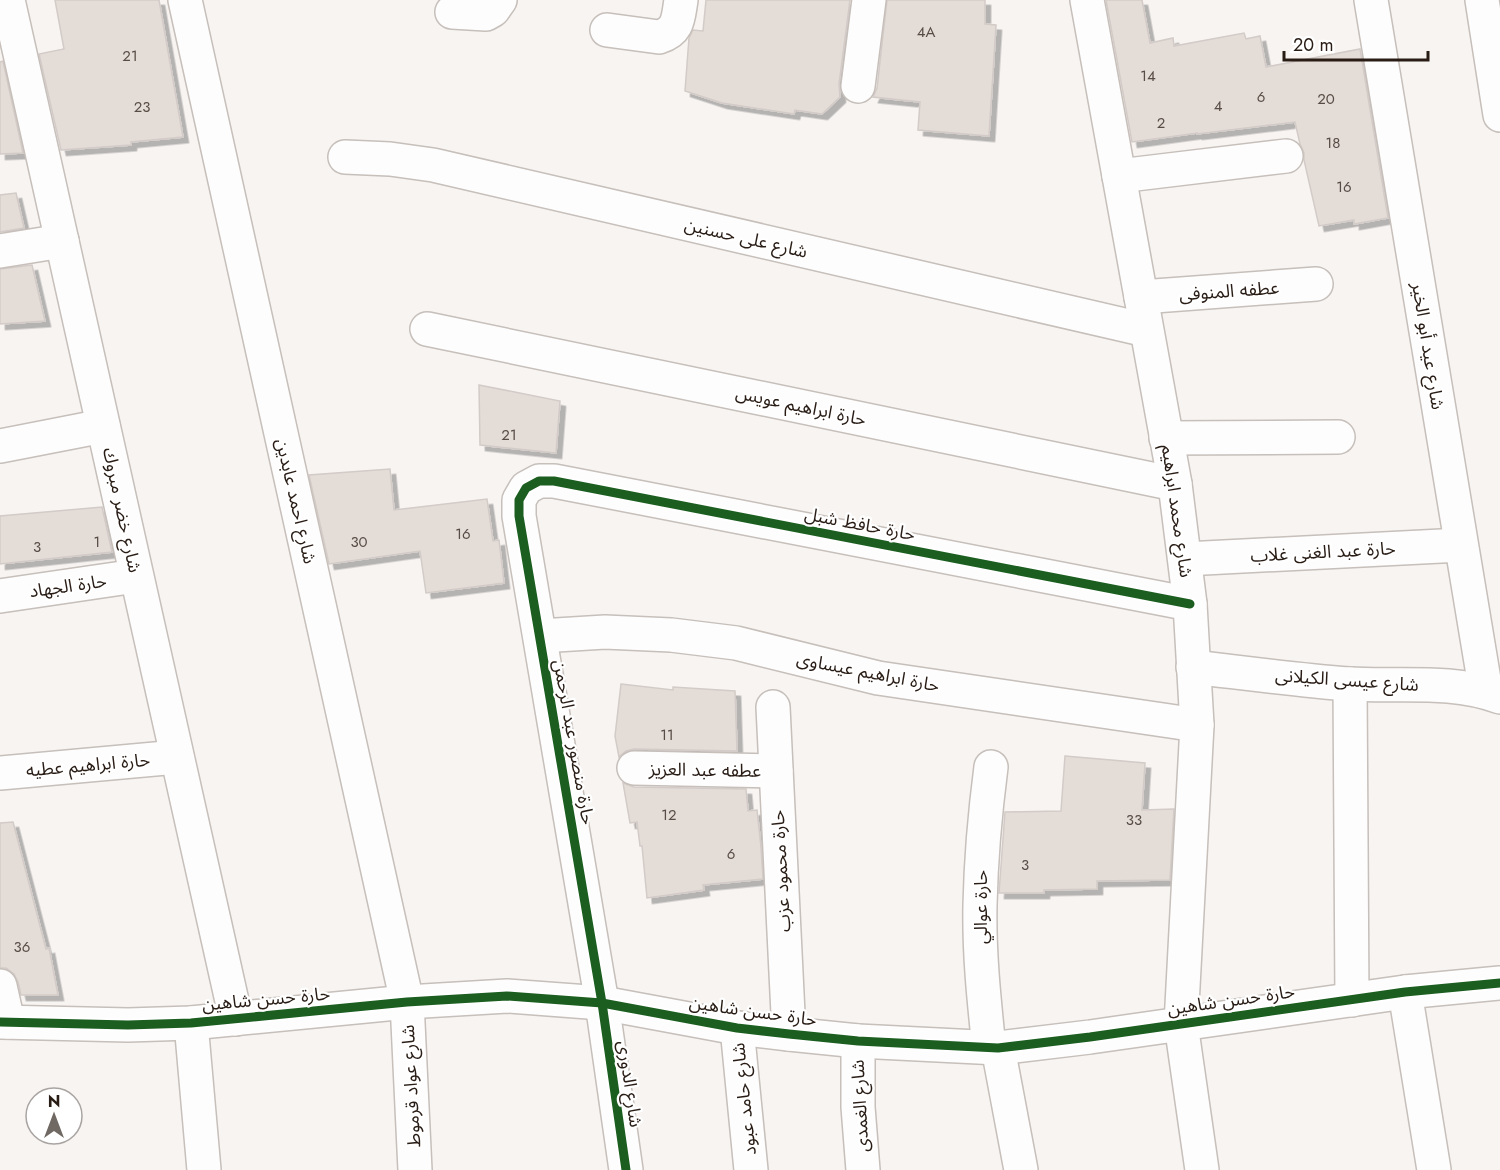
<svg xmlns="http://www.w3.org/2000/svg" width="1500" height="1170" font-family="Jost,'Noto Sans Arabic',sans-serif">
  <defs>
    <filter id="shadow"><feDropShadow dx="5.5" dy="5.5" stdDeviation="0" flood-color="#0004"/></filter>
  </defs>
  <rect width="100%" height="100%" fill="#f7f4f2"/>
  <g fill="#e4dcd7" stroke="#d3cbc7" stroke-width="1.5" filter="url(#shadow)">
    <path d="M55,0H159L183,137L131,142V145L61,150L39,54L64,49Z"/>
    <path d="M706,0H850L839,84L840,97L822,114L795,110L794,114L722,103L685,91L689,38L693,30L703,31Z"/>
    <path d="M887,0H985V24L996,25L989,136L918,130L920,102L873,97L877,88Z"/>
    <path d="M1106,0H1142L1150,43L1173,38L1174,46L1244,33L1246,39L1260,36L1266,67L1360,49L1388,218L1354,224V220L1319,226L1304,160V153L1300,144L1295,122L1197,134V133L1132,142Z"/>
    <path d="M3,61L23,153L0,154V62Z"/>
    <path d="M16,193L24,228L0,232V195Z"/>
    <path d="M32,265L45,321L0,324V269Z"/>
    <path d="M479,385L560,401L556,453L480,445Z"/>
    <path d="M390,469L394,510L487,499L493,541L499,540L504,583L426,593L420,551L329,564L309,475Z"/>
    <path d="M102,507L112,552L0,564V516Z"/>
    <path d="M621,684L673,690V687L735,691L737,751L634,749L626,751L619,757L615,736Z"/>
    <path d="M1065,756L1145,763L1142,810L1174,809L1170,880L1097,881V889L1044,890V893H999L1005,812L1061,811Z"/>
    <path d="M623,783L634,787L746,789L748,811L757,810L761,847L763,879L703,885L704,890L647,898L642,846H640L637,822L630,823Z"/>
    <path d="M13,822L46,949L49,948L58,995H21L18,982L14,974L6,968H0V823Z"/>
  </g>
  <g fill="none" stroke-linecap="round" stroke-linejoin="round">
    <g stroke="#c6bfba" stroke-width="36">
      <g id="minor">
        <path d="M8,0L236,1019"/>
        <path d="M185,0L407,1002L415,1170"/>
        <path d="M1087,0L1175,484L1190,604L1197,725L1181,1024L1202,1170"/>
        <path d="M1371,0L1486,692"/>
        <path d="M1482,0L1500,115"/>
        <path d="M452,12L486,14L493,10L500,0"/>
        <path d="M607,30L659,37C679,31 678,18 681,0"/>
        <path d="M858,86L869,0"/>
        <path d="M345,157L390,159L433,165L1146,330"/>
        <path d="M1119,176L1286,156"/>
        <path d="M0,251L62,241"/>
        <path d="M1141,297L1316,284"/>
        <path d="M427,329L1175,484"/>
        <path d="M1166,438L1338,437"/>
        <path d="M0,446L103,426"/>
        <path d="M1185,559L1461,545"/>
        <path d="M0,596L136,576"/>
        <path d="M540,636L605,632L671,635L736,643L878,678L1197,725"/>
        <path d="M1193,667C1245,673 1297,680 1349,684C1400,687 1452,679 1500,697"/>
        <path d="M1350,684L1352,1000"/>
        <path d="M773,707L789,1034"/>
        <path d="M634,768L776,771"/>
        <path d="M0,773L177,757"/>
        <path d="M0,986L8,1022"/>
        <path d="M1405,992L1434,1170"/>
        <path d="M0,1022L128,1025L191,1023L407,1002L507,996L602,1003L737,1028L789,1034L858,1041L998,1048L1090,1037L1405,992L1500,983"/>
        <path d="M191,1023L204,1170"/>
        <path d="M737,1028L751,1170"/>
        <path d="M858,1041V1107L863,1170"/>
        <path d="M989,1048C984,1000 979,953 980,905C981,859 985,813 991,767"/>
        <path d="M998,1048L1021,1170"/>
        <path d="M626,1170L602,1003L519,516V500L526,488L539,481H554L1190,604"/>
      </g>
    </g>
    <use href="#minor" stroke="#fefdfd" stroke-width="33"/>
    <g stroke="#fff" stroke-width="13">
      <g id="cycleway">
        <path d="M0,1022L128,1025L191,1023L407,1002L507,996L602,1003L737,1028L789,1034L858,1041L998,1048L1090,1037L1405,992L1500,983"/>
        <path d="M626,1170L602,1003L519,516V500L526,488L539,481H554L1190,604"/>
      </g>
    </g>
    <use href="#cycleway" stroke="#1b5e20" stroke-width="9"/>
  </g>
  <g text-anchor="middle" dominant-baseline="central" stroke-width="4.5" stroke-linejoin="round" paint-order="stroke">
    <g font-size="15" fill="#584d46">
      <text x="926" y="32">4A</text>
      <text x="130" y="56">21</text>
      <text x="1148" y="76">14</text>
      <text x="1261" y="97">6</text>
      <text x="1326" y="99">20</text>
      <text x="1218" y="106">4</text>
      <text x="142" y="107">23</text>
      <text x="1161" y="123">2</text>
      <text x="1333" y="143">18</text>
      <text x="1344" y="187">16</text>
      <text x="509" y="435">21</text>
      <text x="463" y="534">16</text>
      <text x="97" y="542">1</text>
      <text x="359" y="542">30</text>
      <text x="37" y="547">3</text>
      <text x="667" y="735">11</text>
      <text x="669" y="815">12</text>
      <text x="1134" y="820">33</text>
      <text x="731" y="854">6</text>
      <text x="1025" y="865">3</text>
      <text x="22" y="947">36</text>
    </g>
    <g font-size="18" fill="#281c15" stroke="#fff">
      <text transform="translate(746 238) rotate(13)">شارع على حسنين</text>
      <text transform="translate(1229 291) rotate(-4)">عطفه المنوفى</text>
      <text transform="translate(1428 346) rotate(81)">شارع عيد أبو الخير</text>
      <text transform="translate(801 406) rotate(12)">حارة ابراهيم عويس</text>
      <text transform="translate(296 501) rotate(77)">شارع احمد عابدين</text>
      <text transform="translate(122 510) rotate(78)">شارع خضر مبروك</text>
      <text transform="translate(1177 511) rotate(82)">شارع محمد ابراهيم</text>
      <text transform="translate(860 524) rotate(11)">حارة حافظ شبل</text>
      <text transform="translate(1323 552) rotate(-3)">حارة عبد الغنى غلاب</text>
      <text transform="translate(68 586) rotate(-8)">حارة الجهاد</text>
      <text transform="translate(868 672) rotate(11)">حارة ابراهيم عيساوى</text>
      <text transform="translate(1347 680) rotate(4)">شارع عيسى الكيلانى</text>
      <text transform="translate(574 742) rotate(80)">حارة منصور عبد الرحمن</text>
      <text transform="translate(88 765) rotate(-5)">حارة ابراهيم عطيه</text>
      <text transform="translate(705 770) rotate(1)">عطفه عبد العزيز</text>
      <text transform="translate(781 871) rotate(-93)">حارة محمود عزب</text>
      <text transform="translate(981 907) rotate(-90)">حارة عوالي</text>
      <text transform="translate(266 999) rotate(-5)">حارة حسن شاهين</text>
      <text transform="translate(1231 1000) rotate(-8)">حارة حسن شاهين</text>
      <text transform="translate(753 1011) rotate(8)">حارة حسن شاهين</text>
      <text transform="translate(630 1084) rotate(82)">شارع الدورى</text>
      <text transform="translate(411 1086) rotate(-93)">شارع عواد قرموط</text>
      <text transform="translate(744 1099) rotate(-96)">شارع حامد عبود</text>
      <text transform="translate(860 1106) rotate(-93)">شارع الغمدى</text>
    </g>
  </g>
  <g transform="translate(54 1116)"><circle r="28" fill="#ffffff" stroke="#a9a4a1" stroke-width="1.5"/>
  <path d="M0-4.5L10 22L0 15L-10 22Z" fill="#706862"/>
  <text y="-9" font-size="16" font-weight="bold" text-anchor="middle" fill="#281c15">N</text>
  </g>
  <path d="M1284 51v9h144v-9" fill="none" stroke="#281c15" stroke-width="3"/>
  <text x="1293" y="51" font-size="18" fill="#281c15" stroke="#ffffff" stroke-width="4.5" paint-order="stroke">20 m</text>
</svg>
